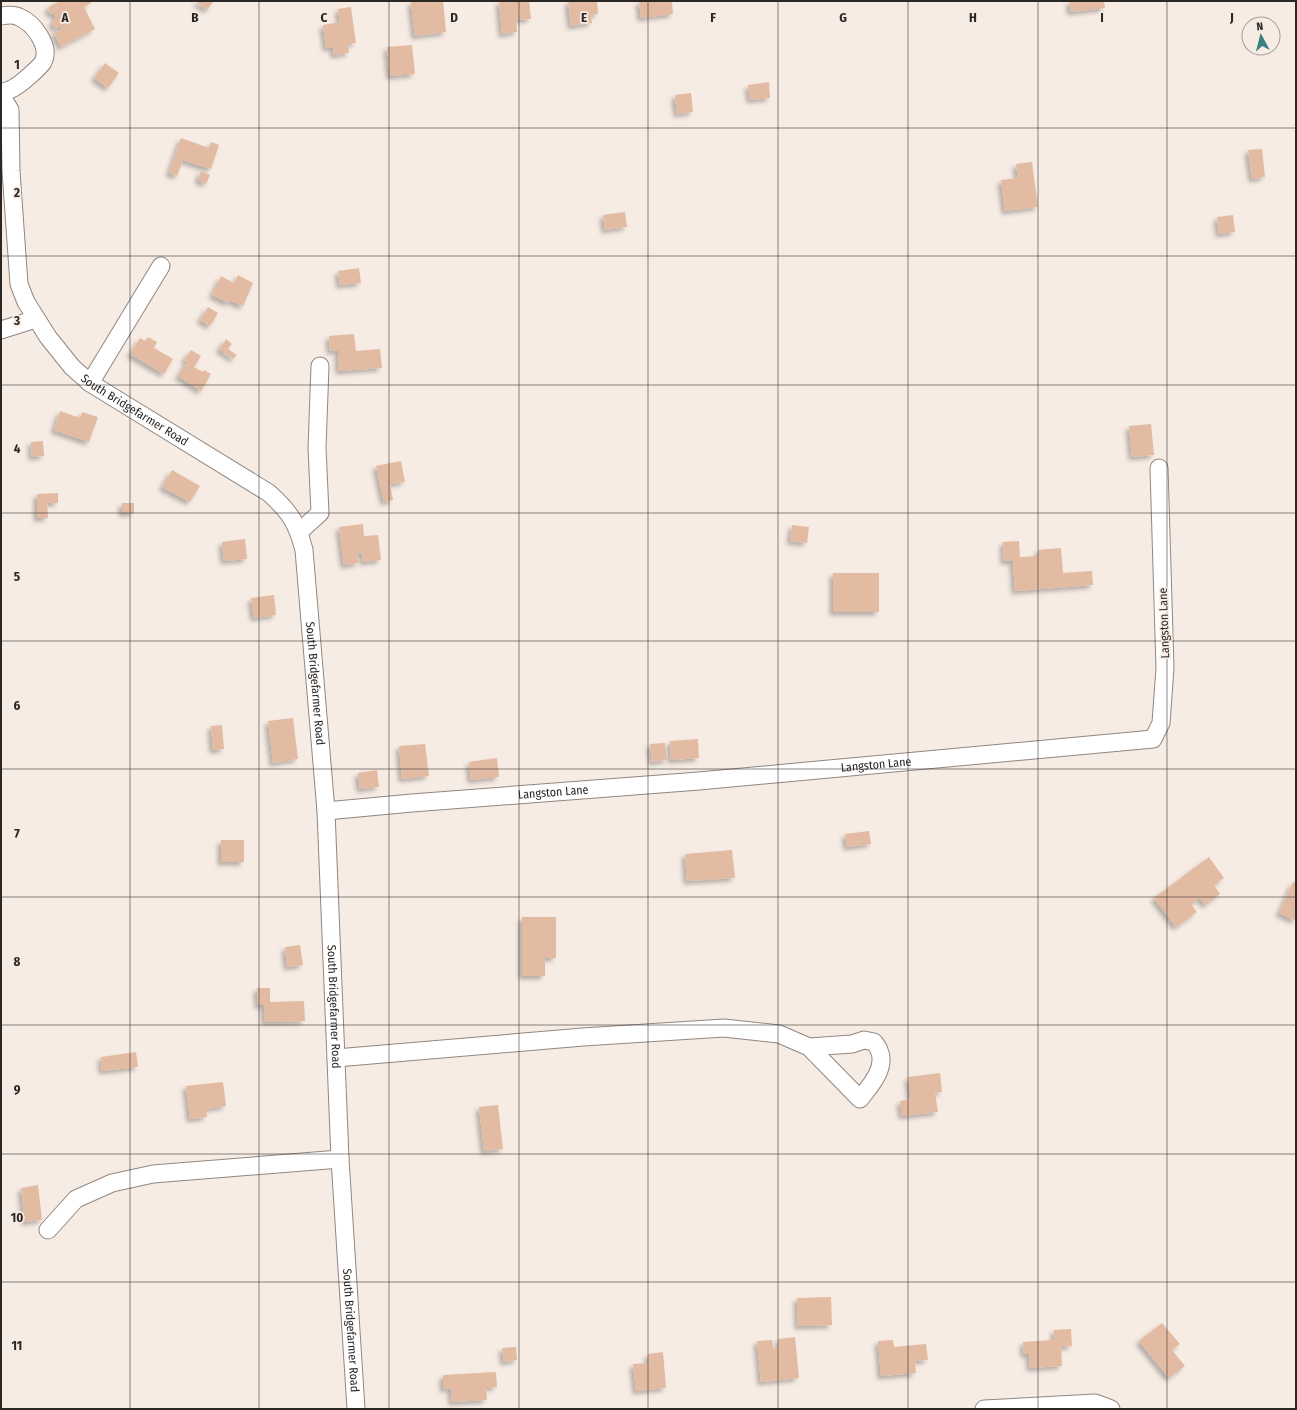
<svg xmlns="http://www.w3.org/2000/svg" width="1297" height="1410" font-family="'Fira Sans Condensed',sans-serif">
  <defs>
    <filter id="shadow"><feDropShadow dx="-3.5" dy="3.5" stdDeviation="2" flood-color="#0004"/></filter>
  </defs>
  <rect width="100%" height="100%" fill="#f7ece4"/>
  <g fill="#e2bba2" filter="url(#shadow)">
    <path d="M60,1H90L91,3L84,7L95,29L61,47L54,33L62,29L60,26L56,29L53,26L52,23L56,18L54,14L50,13L48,10L50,6Z"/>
    <path d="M195,1H214L207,10Z"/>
    <path d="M419,1H443L446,32L415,36L411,2Z"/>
    <path d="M499,1H529L531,19L516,20L517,32L502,34Z"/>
    <path d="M568,1H597L598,14L591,15L592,23L571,26Z"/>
    <path d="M639,1H672L673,14L641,18Z"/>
    <path d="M1069,1H1104L1105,8L1071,12Z"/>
    <path d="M351,7L356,43L348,44L349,53L334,55L333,47L326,48L323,25L340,22L338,9Z"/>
    <path d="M412,45L415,74L390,76L387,47Z"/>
    <path d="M105,63L119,73L108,88L94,78Z"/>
    <path d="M769,82L770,98L750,100L748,85Z"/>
    <path d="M691,93L693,112L677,114L675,95Z"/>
    <path d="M181,138L209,148L211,142L219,145L211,169L183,160L177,176L169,173Z"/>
    <path d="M1262,149L1265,177L1252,179L1248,150Z"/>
    <path d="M1032,162L1038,207L1005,211L1001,180L1018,178L1016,164Z"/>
    <path d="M201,171L210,175L206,184L198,180Z"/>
    <path d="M625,212L627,227L605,230L603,215Z"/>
    <path d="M1233,215L1235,232L1219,234L1217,217Z"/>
    <path d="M359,268L361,283L340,285L338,271Z"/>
    <path d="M238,275L253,283L243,306L229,300L228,303L212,295L221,276L234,283Z"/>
    <path d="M208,307L218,313L210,326L200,320Z"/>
    <path d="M354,334L356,351L380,349L382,368L339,371L338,350L330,351L329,336Z"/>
    <path d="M148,337L157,342L154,348L173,359L164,374L130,354L140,338L145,341Z"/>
    <path d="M226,339L232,344L228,349L237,355L233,359L219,349Z"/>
    <path d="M191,350L201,356L194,367L203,372L204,370L211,374L201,391L178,376L187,362L184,360Z"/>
    <path d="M60,411L80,418L82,412L98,417L89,442L54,430Z"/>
    <path d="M1151,424L1154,455L1132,457L1129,426Z"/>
    <path d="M43,441L44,456L32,457L31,442Z"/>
    <path d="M401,461L405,482L390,484L393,500L384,502L376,466Z"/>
    <path d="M172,470L200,486L190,502L162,487Z"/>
    <path d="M58,493V503H47L48,518H37V494Z"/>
    <rect x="122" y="503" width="12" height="10"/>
    <path d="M363,524L364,536L378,535L381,560L363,562L362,553L357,554L359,563L344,565L339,527Z"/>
    <path d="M792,525L809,527L807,543L790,541Z"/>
    <path d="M245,539L247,559L224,561L222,542Z"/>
    <path d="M1019,541L1020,557L1038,556V550L1061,548L1063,573L1092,571L1093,585L1015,591L1013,561H1004L1003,542Z"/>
    <rect x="833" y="573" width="46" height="39"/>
    <path d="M274,595L276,615L254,618L251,598Z"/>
    <path d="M293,718L298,759L273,763L268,721Z"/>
    <path d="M222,725L224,749L213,750L211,726Z"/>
    <path d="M698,739L699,758L671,760L670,741Z"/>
    <path d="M665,743L667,760L652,762L650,744Z"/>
    <path d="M425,744L429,776L402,779L399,746Z"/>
    <path d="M497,758L499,777L471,780L469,762Z"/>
    <path d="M377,770L379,787L360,789L358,773Z"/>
    <path d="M869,831L871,844L847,847L845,834Z"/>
    <rect x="221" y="840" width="23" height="22"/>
    <path d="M732,850L735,878L687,881L685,854Z"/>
    <path d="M1209,857L1224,878L1214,885L1220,894L1205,905L1200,898L1191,904L1197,912L1176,927L1154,898Z"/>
    <path d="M1293,882L1296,883V921L1279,913Z"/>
    <path d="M522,917H556V958H545V976H522Z"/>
    <path d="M300,945L303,965L287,967L285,947Z"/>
    <path d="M257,988H270V1002L304,1001L305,1021L265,1022L264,1005H258Z"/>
    <path d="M136,1052L138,1067L102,1071L101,1057Z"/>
    <path d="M940,1073L942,1092L935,1093L938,1112L902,1116L900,1101L911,1099L908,1077Z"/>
    <path d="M223,1082L226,1106L206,1109L207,1117L190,1119L186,1086Z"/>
    <path d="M498,1105L503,1149L484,1151L479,1107Z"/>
    <path d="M38,1185L42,1220L25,1222L21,1188Z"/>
    <path d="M831,1297L832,1325L798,1326L797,1298Z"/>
    <path d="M1162,1323L1180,1344L1172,1350L1185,1366L1169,1378L1139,1341Z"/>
    <path d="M1071,1329L1072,1346L1061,1347L1062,1366L1030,1368L1029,1354H1024L1023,1342L1054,1340V1330Z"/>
    <path d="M795,1337L799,1378L761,1382L757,1341L772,1340L773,1348L779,1347L778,1339Z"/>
    <path d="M893,1340L894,1347L926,1344L928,1360L915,1361L916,1373L881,1376L878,1341Z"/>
    <path d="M516,1347L517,1360L504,1362L502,1348Z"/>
    <path d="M663,1352L666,1388L636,1391L633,1364L649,1363L648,1354Z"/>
    <path d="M496,1372L497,1387L486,1388L487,1400L452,1402L451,1388L443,1389V1375Z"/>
  </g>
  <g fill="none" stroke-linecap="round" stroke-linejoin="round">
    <g stroke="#918780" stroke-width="19">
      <g id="minor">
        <path d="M1,16C7,15 14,14 19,17C34,23 51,47 43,62C40,67 21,84 15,87C11,90 6,91 1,93"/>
        <path id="s1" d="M1,95L10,110L11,171L19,284L26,302L48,337L72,367L90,383L269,493C290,512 297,523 304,550L326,811L340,1159L356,1409"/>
        <path d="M1,330L36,319"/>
        <path d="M90,383L161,266"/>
        <path d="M299,532L320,513L317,448L320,366"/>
        <path id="s2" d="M326,811L412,803L699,781L1153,739L1161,723L1165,668L1159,468"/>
        <path d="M336,1058L583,1037L724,1028L779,1034L809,1047L860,1099C870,1086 887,1068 879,1050C878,1047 876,1045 874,1042L864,1040L852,1044L809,1047"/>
        <path d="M48,1230L76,1199L112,1183L153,1174L340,1159"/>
        <path d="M984,1409L1095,1403L1111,1409"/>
      </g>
    </g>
    <use href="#minor" stroke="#fff" stroke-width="17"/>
  </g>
  <path fill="none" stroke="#2b2724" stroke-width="1" stroke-opacity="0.55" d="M130,1V1409M259,1V1409M389,1V1409M519,1V1409M648,1V1409M778,1V1409M908,1V1409M1038,1V1409M1167,1V1409M1,128H1296M1,256H1296M1,385H1296M1,513H1296M1,641H1296M1,769H1296M1,897H1296M1,1025H1296M1,1154H1296M1,1282H1296"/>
  <g text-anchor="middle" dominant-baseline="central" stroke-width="3.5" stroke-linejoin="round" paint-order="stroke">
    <g font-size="12" fill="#2b2724" stroke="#f7ece4">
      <text stroke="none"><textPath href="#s1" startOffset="367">South Bridgefarmer Road</textPath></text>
      <text transform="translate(1164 623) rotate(-92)">Langston Lane</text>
      <text stroke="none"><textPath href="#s1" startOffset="727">South Bridgefarmer Road</textPath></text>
      <text stroke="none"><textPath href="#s2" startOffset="552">Langston Lane</textPath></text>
      <text stroke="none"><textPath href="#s2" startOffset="228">Langston Lane</textPath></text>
      <text stroke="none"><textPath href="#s1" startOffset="1051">South Bridgefarmer Road</textPath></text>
      <text stroke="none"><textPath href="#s1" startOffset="1375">South Bridgefarmer Road</textPath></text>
    </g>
  </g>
  <g font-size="13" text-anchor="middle" font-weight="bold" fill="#2b2724" stroke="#f7ece4" stroke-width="3.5" stroke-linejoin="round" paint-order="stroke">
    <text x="65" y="22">A</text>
    <text x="195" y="22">B</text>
    <text x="324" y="22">C</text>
    <text x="454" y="22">D</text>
    <text x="584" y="22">E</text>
    <text x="713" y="22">F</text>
    <text x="843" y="22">G</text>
    <text x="973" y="22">H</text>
    <text x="1102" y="22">I</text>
    <text x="1232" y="22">J</text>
    <text x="17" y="69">1</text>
    <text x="17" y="197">2</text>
    <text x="17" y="325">3</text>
    <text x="17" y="453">4</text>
    <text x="17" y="581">5</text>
    <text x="17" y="710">6</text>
    <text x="17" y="838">7</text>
    <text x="17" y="966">8</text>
    <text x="17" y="1094">9</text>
    <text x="17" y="1222">10</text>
    <text x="17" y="1350">11</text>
  </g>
  <rect width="1297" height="1410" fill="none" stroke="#2b2724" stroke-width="4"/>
  <g transform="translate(1261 36) rotate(353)"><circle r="19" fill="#f7ece4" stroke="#a59d97"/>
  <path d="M0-3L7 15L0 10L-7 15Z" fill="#398180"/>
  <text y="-6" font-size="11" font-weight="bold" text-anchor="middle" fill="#2b2724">N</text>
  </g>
</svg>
